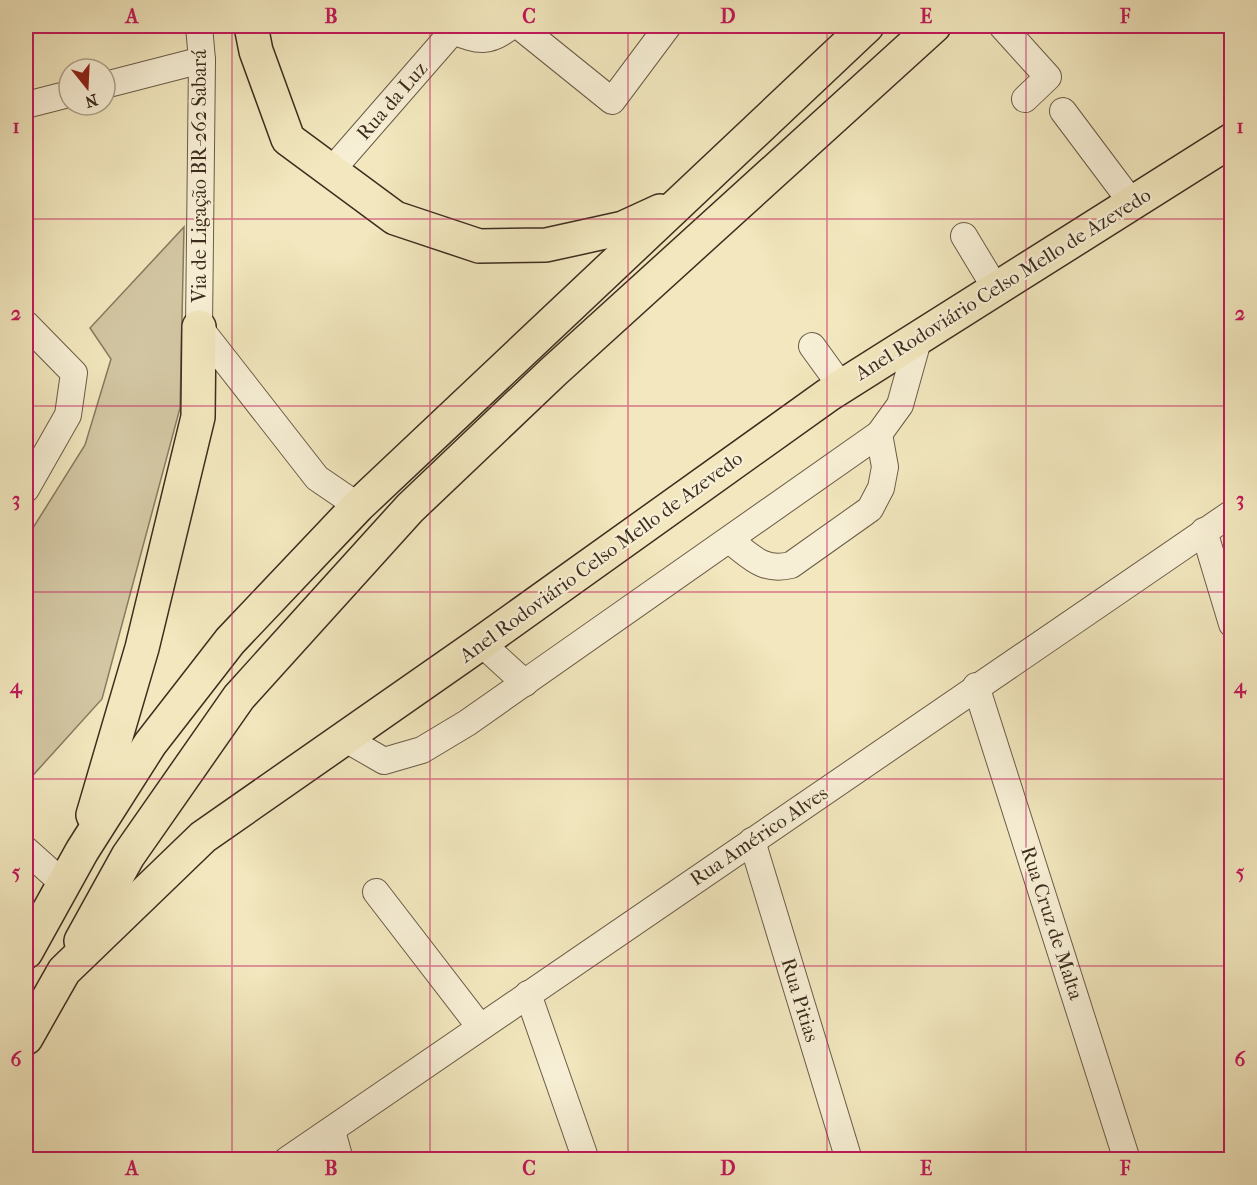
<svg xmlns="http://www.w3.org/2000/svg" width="1257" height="1185" font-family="'IM FELL French Canon',serif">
  <rect width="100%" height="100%" fill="#f2e7be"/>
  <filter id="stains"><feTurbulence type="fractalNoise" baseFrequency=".00333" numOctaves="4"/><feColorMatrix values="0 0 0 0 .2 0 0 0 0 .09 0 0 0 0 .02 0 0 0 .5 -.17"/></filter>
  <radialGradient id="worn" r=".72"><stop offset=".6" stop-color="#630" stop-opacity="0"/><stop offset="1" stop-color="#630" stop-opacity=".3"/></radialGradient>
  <path fill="#d3c7a3" stroke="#887a61" stroke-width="1.5" d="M184,227L180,408L102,699L26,783V539L85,445L111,359L90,328Z"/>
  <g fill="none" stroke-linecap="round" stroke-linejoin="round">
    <g stroke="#6b5c47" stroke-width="28">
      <g id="minor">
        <path d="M199,26L202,60L199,327L317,478L358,506"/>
        <path d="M519,26L612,101L668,26"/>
        <path d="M1002,26L1048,77L1025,99"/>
        <path d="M105,85L202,60"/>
        <path d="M26,105L69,94"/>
        <path d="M1063,111L1132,203"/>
        <path d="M331,171L453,31C478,41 489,44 511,26"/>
        <path d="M964,236L996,289"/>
        <path d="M26,324L74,373L68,415L26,489"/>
        <path d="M812,346L841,386"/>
        <path d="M1204,531L1232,624"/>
        <path d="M729,540C751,556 762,572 791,565L870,509L881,488L885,467L879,434"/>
        <path d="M481,643L525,683"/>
        <path d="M976,686L1127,1160"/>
        <path d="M344,738L384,761L422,750L467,723L879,434L900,405L919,337"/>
        <path d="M752,841L849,1160"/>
        <path d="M26,850L64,884"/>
        <path d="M376,892L480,1027"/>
        <path d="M528,994L586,1160"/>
        <path d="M332,1131L340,1160"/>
        <path d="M287,1160L1232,513"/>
      </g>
    </g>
    <g stroke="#3e2d1f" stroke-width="36">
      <g id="highway">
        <path d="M251,26L256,51L288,139L395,218L479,246L546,245L623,228L660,211"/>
        <path d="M93,815L142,648L198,417L199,327"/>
        <path d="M81,941L128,856L239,697L410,508L553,372L934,26"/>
        <path d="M26,952L82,851L150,744L230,641L358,506L867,26"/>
        <path d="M26,1038L64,971L203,837L481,643L828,395L1232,140"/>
      </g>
    </g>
    <use href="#minor" stroke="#f7efd5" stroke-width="26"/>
    <use href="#highway" stroke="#f2e7be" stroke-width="33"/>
  </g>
  <path fill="none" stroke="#c2185b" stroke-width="1.5" stroke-opacity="0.55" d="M232,26V1160M430,26V1160M628,26V1160M827,26V1160M1026,26V1160M26,219H1232M26,406H1232M26,592H1232M26,779H1232M26,966H1232"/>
  <g text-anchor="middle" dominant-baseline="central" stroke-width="4.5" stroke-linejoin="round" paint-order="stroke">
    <g font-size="20" fill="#3e2d1f" stroke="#f7efd5">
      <text transform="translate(392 101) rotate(-49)">Rua da Luz</text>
      <text transform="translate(199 176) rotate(-90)">Via de Ligação BR-262 Sabará</text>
      <text transform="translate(1003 284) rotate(-32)">Anel Rodoviário Celso Mello de Azevedo</text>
      <text transform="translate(601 557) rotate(-36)">Anel Rodoviário Celso Mello de Azevedo</text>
      <text transform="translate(759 836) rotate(-34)">Rua Américo Alves</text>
      <text transform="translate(1052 923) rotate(72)">Rua Cruz de Malta</text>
      <text transform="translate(800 1000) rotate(73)">Rua Pitias</text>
    </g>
  </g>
  <rect width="1257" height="1185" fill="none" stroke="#f2e7be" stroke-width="66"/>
  <g transform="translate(87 87) rotate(162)"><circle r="28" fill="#f7efd5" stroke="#ada18c" stroke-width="1.5"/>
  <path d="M0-4.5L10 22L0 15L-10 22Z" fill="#8f2418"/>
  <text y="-9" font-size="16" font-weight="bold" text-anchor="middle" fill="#3e2d1f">N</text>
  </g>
  <rect x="33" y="33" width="1191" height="1119" fill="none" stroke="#c2185b" stroke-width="2"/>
  <g font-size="20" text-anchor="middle" font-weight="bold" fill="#c2185b">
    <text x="132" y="23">A</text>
    <text x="331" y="23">B</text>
    <text x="529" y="23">C</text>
    <text x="728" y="23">D</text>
    <text x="926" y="23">E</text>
    <text x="1125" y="23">F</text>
    <text x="16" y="133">1</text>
    <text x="1240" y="133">1</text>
    <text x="16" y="320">2</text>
    <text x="1240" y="320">2</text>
    <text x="16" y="506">3</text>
    <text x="1240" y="506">3</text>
    <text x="16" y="693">4</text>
    <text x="1240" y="693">4</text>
    <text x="16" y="879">5</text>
    <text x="1240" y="879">5</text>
    <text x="16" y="1066">6</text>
    <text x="1240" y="1066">6</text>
    <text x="132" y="1175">A</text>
    <text x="331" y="1175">B</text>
    <text x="529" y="1175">C</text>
    <text x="728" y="1175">D</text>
    <text x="926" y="1175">E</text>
    <text x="1125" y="1175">F</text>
  </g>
  <rect width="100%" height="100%" filter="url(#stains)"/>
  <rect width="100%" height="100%" fill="url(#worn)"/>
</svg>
